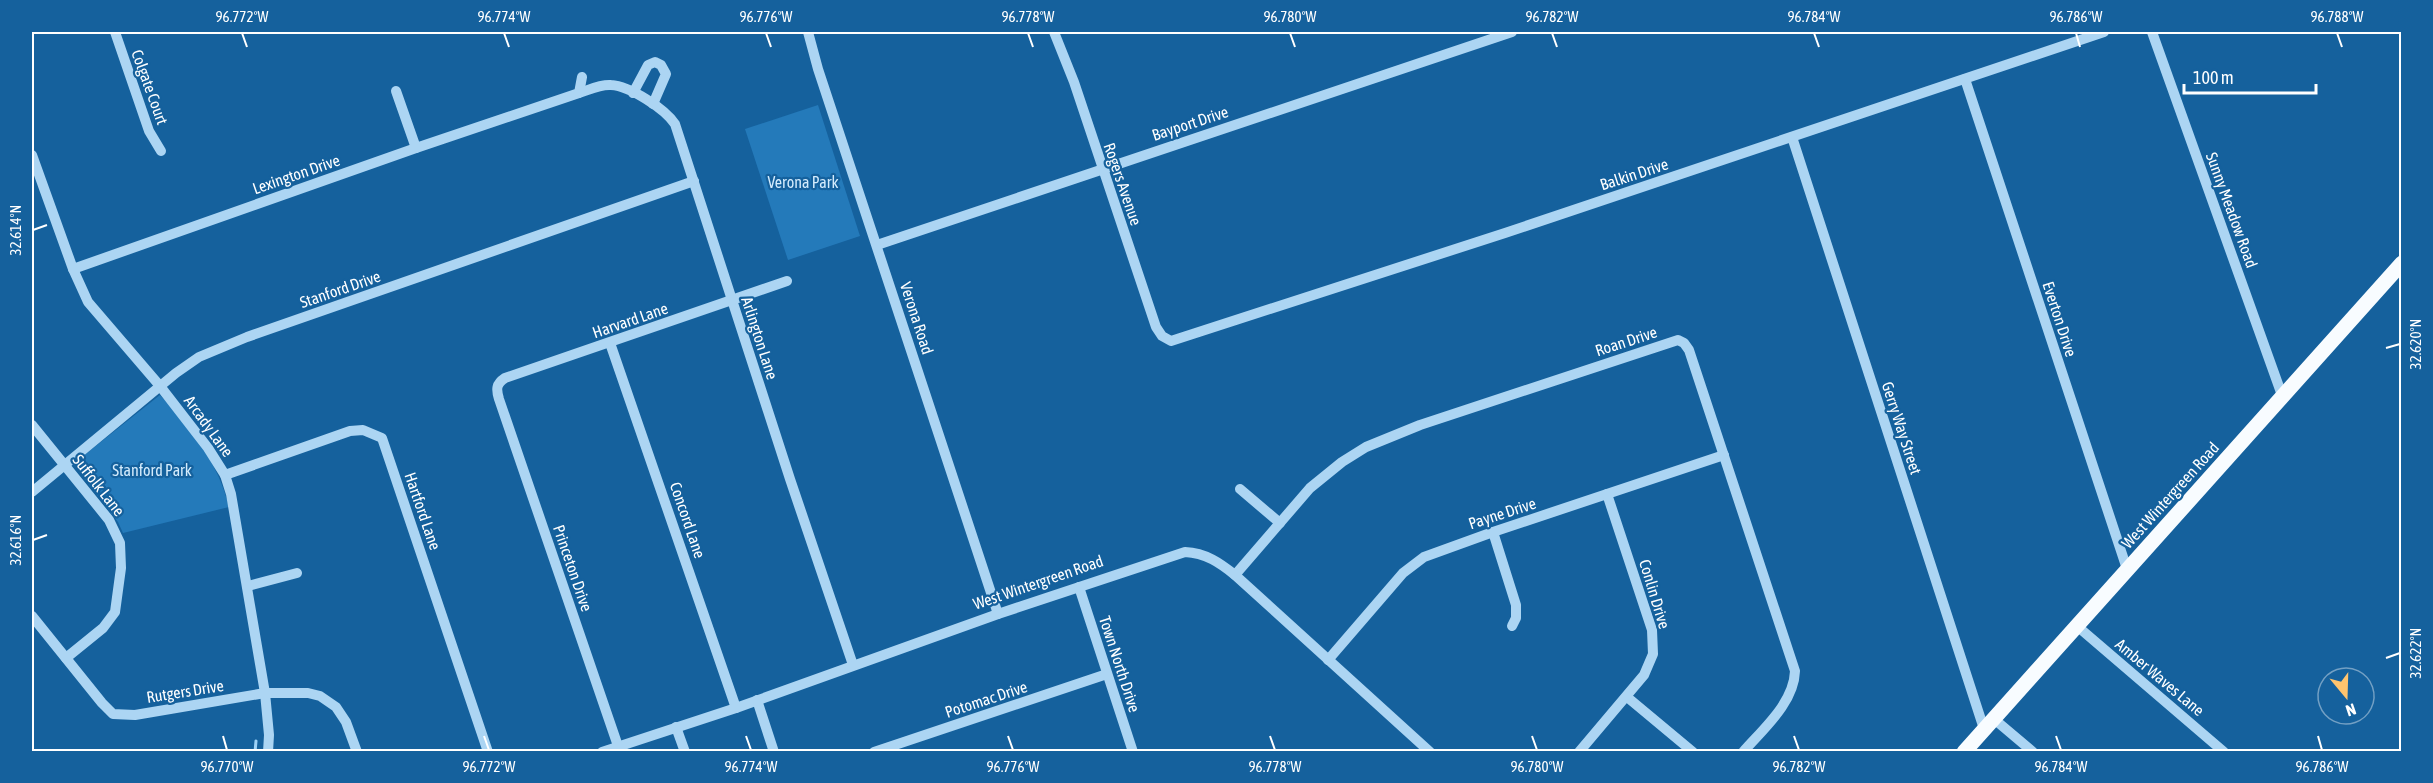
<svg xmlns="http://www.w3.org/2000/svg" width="2433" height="783" font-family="'Asap Condensed',sans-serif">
  <rect width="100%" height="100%" fill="#15619d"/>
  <g fill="#247aba">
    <path d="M818,105L860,236L788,260L745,129Z"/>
    <path d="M160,395C190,427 219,464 229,507L123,533L118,522L73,464Z"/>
  </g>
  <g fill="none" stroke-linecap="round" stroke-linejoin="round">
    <path stroke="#9ed1f6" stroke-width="3" d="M255,752L256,741"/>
    <g stroke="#acd5f3" stroke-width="10">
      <path d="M115,32L149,131L161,151"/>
      <path d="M808,32L818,69L998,614"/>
      <path d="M1054,32L1074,82L1156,327L1162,336L1171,341L1505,233L2104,32"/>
      <path d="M2152,32L2283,398"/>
      <path d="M1965,79L2127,569"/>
      <path d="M396,91L416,148"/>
      <path d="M579,93C589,90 600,84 611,85C630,86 665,109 675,124L790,479L853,665"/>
      <path d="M633,93L648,65L655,62L661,65L666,74L653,104"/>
      <path d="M1792,137L1984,729"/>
      <path d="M32,155L73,269L88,302L160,386L208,448L225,475L231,494L265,693L269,735L268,752"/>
      <path d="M877,245L1512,32"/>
      <path d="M73,269L416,148L579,93L582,77"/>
      <path d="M610,343L736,708"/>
      <path d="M32,425L109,520L120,543L121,568L115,612L103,628L66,658"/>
      <path d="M225,475L350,431L363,430L382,438L488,752"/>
      <path d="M1240,489L1280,523"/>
      <path d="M32,492L176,373L199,357L247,337L694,181"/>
      <path d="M1493,532L1516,605V618L1512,626"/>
      <path d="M1235,575L1310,488L1342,462L1366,447L1420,425L1678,340L1684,343L1689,350L1795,671C1794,703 1763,729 1743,752"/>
      <path d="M248,586L297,573"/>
      <path d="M1079,587L1133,752"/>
      <path d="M32,616L102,703L113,714L135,715L265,693H308L320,696L336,707L346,722L357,752"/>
      <path d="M2077,626L2224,752"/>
      <path d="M1328,660L1403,573L1424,557L1493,532L1724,455"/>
      <path d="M1627,697L1693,752"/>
      <path d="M757,700L774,752"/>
      <path d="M1994,719L2033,752"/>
      <path d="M676,727L685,752"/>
      <path d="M618,746L499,399C496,389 496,384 505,378L787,281"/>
      <path d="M602,752L736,708L998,614L1185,552C1206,553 1220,563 1235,575L1430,752"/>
      <path d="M874,752L1107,674"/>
      <path d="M1579,752L1644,675L1653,654L1652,630L1607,494"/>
    </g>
    <path stroke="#f8fcff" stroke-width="15" d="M1964,752L2402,263"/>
  </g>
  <path fill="none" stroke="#fff" stroke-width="2" d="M242,33L247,47M504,33L509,47M766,33L771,47M1028,33L1033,47M1290,33L1295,47M1552,33L1557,47M1814,33L1819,47M2076,33L2080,47M2337,33L2342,47M33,230L47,225M2386,348L2400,344M33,540L47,535M2386,658L2400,653M223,736L227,750M484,736L489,750M746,736L751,750M1008,736L1013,750M1270,736L1275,750M1532,736L1537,750M1794,736L1799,750M2056,736L2061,750M2318,736L2322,750"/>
  <g text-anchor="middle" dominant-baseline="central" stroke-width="4.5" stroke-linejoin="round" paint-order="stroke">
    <g font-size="16" fill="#fff" stroke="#15619d">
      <text transform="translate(150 87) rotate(70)">Colgate Court</text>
      <text transform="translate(1190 123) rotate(-18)">Bayport Drive</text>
      <text transform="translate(296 174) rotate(-19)">Lexington Drive</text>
      <text transform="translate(1634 174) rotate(-18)">Balkin Drive</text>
      <text transform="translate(1123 184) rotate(71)">Rogers Avenue</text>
      <text transform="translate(2232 210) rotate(70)">Sunny Meadow Road</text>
      <text transform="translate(340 289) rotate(-19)">Stanford Drive</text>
      <text transform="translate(917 318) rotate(72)">Verona Road</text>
      <text transform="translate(2060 319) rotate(72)">Everton Drive</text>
      <text transform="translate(630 320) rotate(-19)">Harvard Lane</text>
      <text transform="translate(760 338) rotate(72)">Arlington Lane</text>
      <text transform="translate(1626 341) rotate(-18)">Roan Drive</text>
      <text transform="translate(209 426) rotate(54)">Arcady Lane</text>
      <text transform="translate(1902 428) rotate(72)">Gerry Way Street</text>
      <text transform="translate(99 485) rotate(52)">Suffolk Lane</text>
      <text transform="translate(2170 495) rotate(-48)">West Wintergreen Road</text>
      <text transform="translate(423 511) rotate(71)">Hartford Lane</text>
      <text transform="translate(1502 513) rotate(-18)">Payne Drive</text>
      <text transform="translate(688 520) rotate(71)">Concord Lane</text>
      <text transform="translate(573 568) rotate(71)">Princeton Drive</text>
      <text transform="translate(1038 582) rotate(-19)">West Wintergreen Road</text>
      <text transform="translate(1655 594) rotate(73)">Conlin Drive</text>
      <text transform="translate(1120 664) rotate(72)">Town North Drive</text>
      <text transform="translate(2160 677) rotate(40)">Amber Waves Lane</text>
      <text transform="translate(185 691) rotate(-9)">Rutgers Drive</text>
      <text transform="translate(986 699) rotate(-18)">Potomac Drive</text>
    </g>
    <g font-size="16" fill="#d4ecfd" stroke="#15619d">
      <text x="803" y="182">Verona Park</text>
      <text x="152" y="470">Stanford Park</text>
    </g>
  </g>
  <rect width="2433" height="783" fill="none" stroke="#15619d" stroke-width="66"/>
  <g transform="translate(2346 696) rotate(161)"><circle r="28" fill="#15619d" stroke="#73a0c4" stroke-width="1.5"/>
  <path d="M0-4.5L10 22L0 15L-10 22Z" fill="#ffc46e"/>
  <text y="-9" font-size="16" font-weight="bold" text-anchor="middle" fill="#ffffff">N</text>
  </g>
  <path d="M2184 84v9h132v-9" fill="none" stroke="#ffffff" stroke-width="3"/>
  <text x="2193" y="84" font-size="18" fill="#ffffff" stroke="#15619d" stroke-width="4.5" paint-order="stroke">100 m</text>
  <rect x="33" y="33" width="2367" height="717" fill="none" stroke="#fff" stroke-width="2"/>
  <g font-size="15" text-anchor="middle" fill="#fff">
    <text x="242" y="22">96.772°W</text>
    <text x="504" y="22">96.774°W</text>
    <text x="766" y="22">96.776°W</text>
    <text x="1028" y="22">96.778°W</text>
    <text x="1290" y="22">96.780°W</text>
    <text x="1552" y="22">96.782°W</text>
    <text x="1814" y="22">96.784°W</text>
    <text x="2076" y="22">96.786°W</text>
    <text x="2337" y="22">96.788°W</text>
    <text transform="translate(16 230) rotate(-90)" y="5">32.614°N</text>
    <text transform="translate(2416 344) rotate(-90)" y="5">32.620°N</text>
    <text transform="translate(16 540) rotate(-90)" y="5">32.616°N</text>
    <text transform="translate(2416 653) rotate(-90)" y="5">32.622°N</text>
    <text x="227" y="772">96.770°W</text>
    <text x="489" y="772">96.772°W</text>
    <text x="751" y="772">96.774°W</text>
    <text x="1013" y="772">96.776°W</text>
    <text x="1275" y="772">96.778°W</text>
    <text x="1537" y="772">96.780°W</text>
    <text x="1799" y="772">96.782°W</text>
    <text x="2061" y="772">96.784°W</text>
    <text x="2322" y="772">96.786°W</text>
  </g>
</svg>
